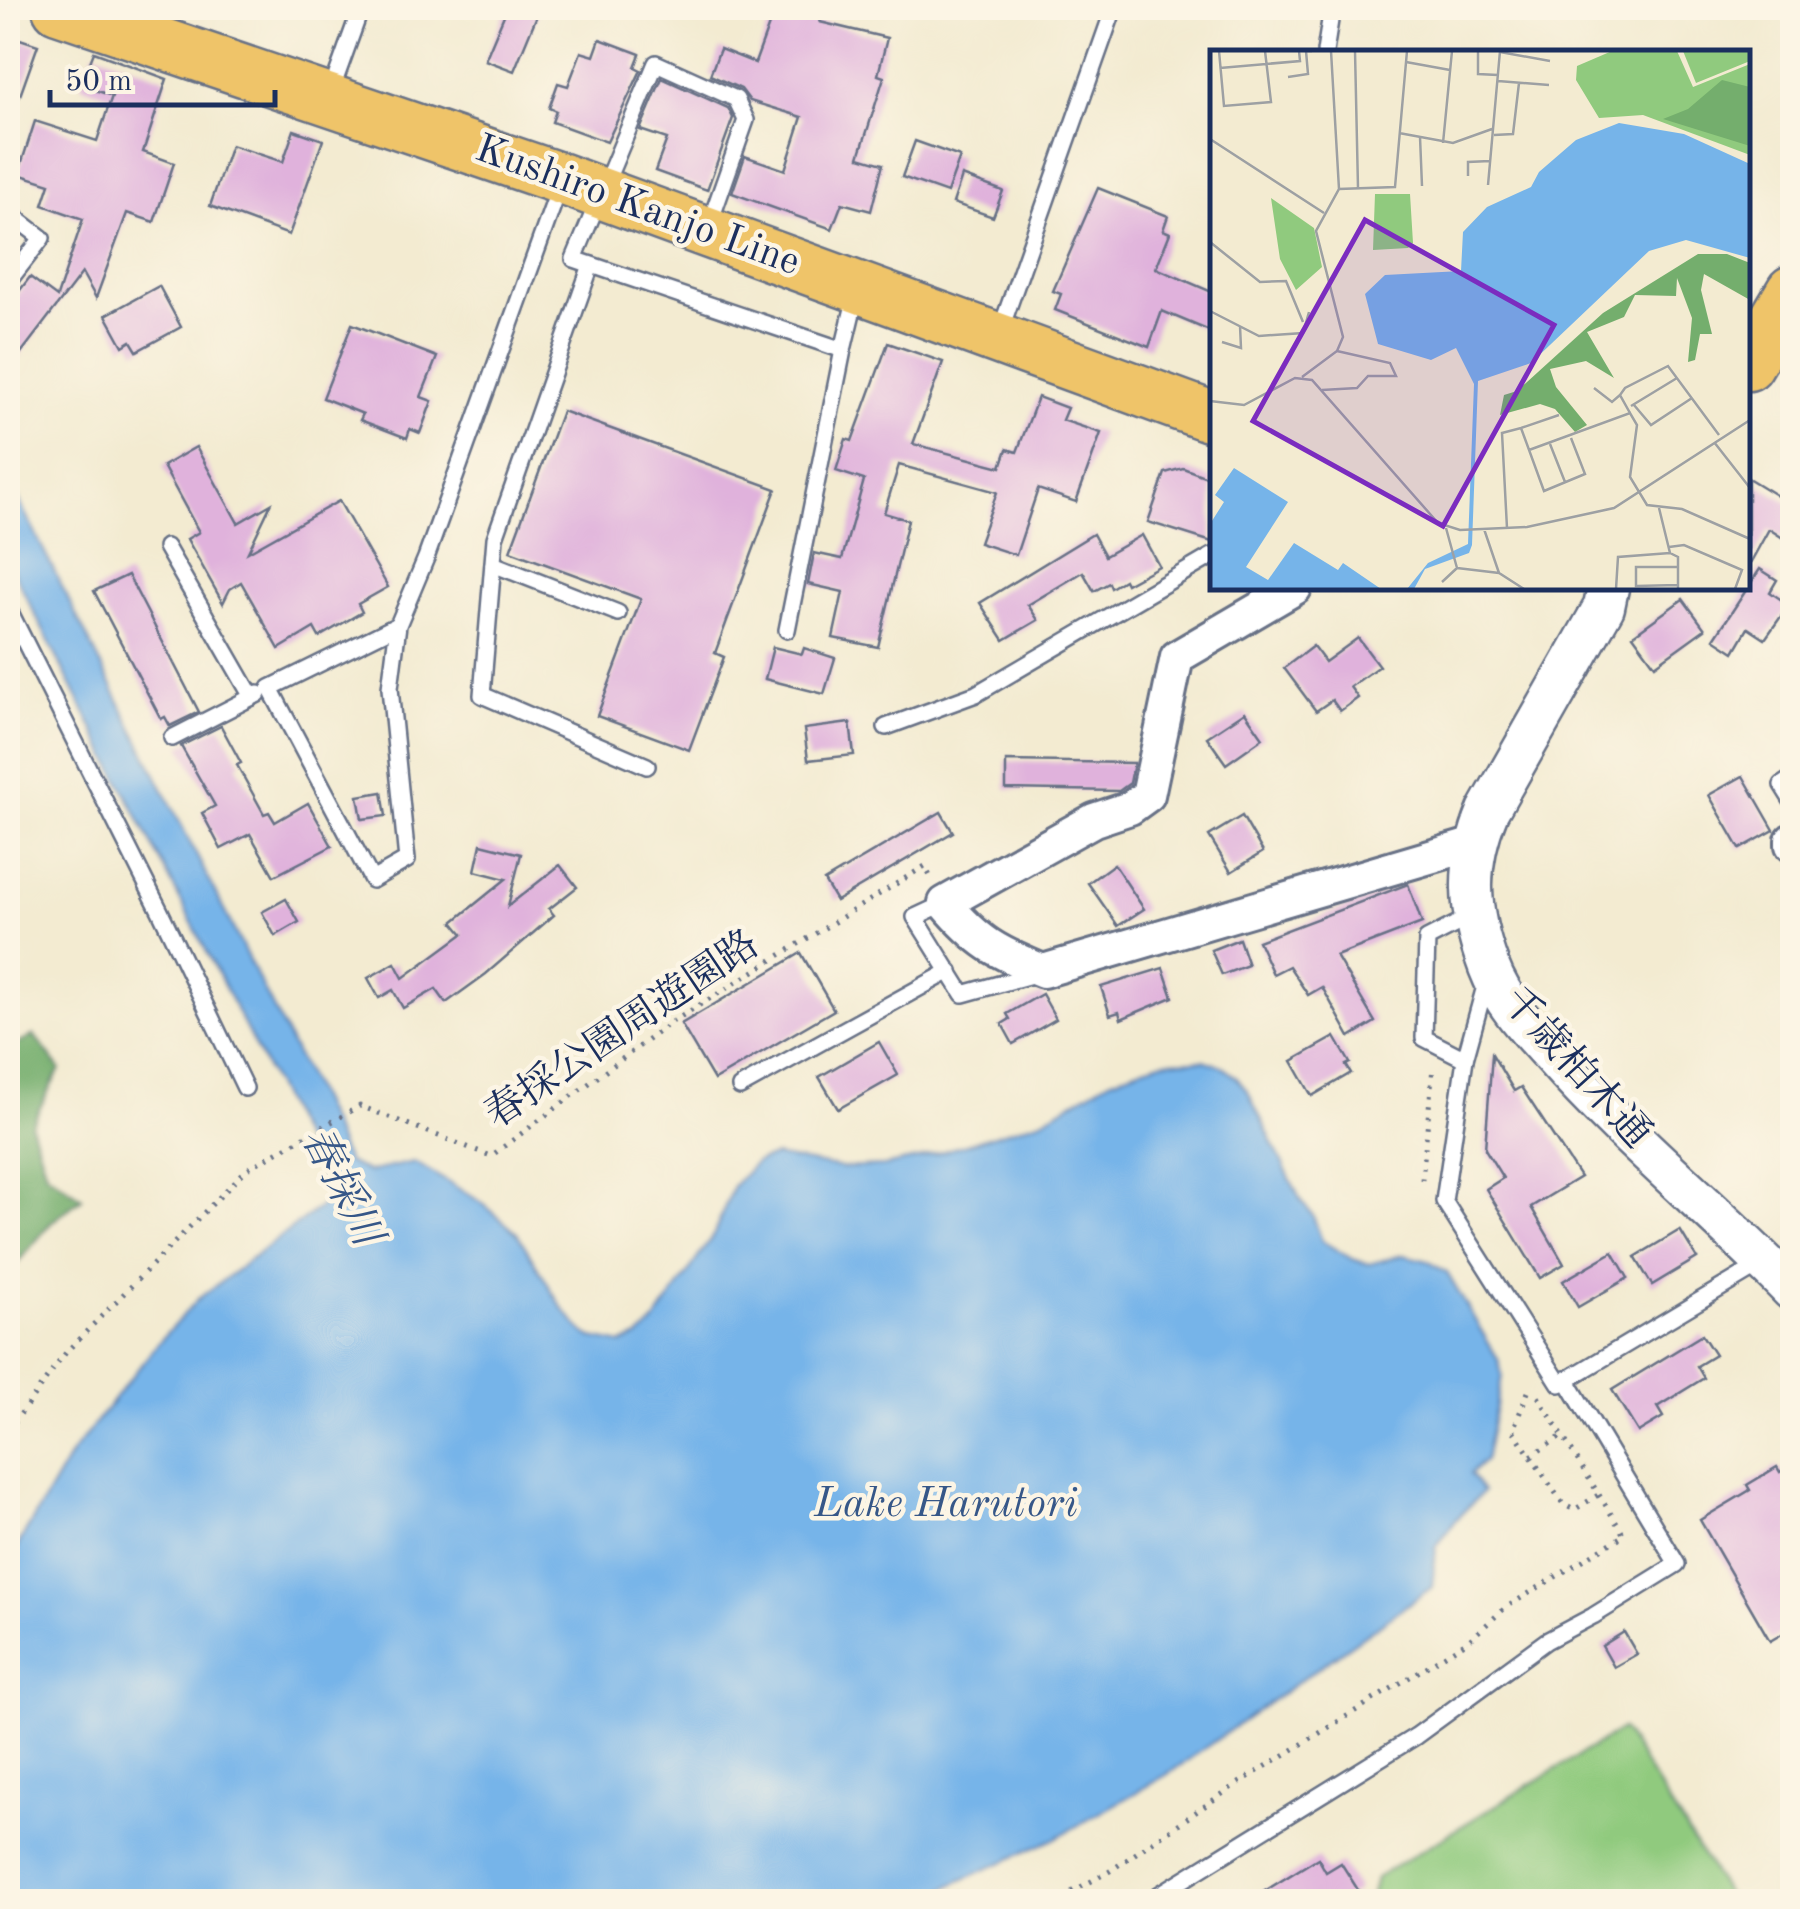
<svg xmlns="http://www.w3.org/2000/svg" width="1800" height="1909" font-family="'Old Standard TT','Noto Serif JP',serif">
  <rect width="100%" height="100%" fill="#fcf5e5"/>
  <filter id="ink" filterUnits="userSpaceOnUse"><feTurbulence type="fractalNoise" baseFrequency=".01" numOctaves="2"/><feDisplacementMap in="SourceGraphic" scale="20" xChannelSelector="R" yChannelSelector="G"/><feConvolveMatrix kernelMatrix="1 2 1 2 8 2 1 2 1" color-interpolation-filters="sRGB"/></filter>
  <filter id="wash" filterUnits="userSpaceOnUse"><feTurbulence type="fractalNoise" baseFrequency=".0048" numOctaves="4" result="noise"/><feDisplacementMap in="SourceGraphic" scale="40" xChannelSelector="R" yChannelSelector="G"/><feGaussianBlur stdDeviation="2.25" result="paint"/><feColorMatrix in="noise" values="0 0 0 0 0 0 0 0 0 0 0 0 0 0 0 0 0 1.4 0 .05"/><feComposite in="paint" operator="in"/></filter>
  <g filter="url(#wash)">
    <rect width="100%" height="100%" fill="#f3ebd1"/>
    <path fill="#90ca7e" stroke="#567c6e" stroke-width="2.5" d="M1622,1729L1731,1901H1370L1376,1878Z"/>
    <path fill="#74ae6d" stroke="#486e66" stroke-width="2.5" d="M34,1035L60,1069L31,1125L46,1172L82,1198L52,1222L8,1274V1049Z"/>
    <path fill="#76b4e9" stroke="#4872a4" stroke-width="2.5" d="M8,479L320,1102L347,1162L368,1172L414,1162L481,1202L517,1233L561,1306L582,1331L592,1338L622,1344L639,1337L653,1325L714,1234L733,1186L756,1162L774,1156L842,1168L884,1166L922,1158L1042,1120L1110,1080L1144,1067L1165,1061L1204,1060L1221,1066L1236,1077L1248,1092L1299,1197L1313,1216L1322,1241L1352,1259L1369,1264L1403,1255L1428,1261L1447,1273L1498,1359L1502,1376L1485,1460L1470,1474L1483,1492L1455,1520L1436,1547L1432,1587L1168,1774L1054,1839L955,1883L924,1901H8V1578L18,1545L71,1454L159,1342L198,1299L332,1198L8,561Z"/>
    <g id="blocks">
      <g fill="#e0b2dc">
        <path d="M507,8H540L514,71L485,60Z"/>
        <path d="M775,8H825L820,22L887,38L878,75L884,77L859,157L883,164L871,211L842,203L832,229L732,193L745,156L785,170L802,117L750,101L741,89L710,75L720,49L755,63Z"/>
        <path d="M8,35L38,45L11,121L8,120Z"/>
        <path d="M600,39L640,54L635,67L641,70L607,142L552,122L556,111L549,108L558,83L568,86L581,52L594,56Z"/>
        <path d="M94,52L167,79L143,152L174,163L154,222L127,213L96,298L82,273L8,370V306L30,277L57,297L83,219L43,205L50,184L18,174L35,121L97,141L112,96L81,85Z"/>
        <path d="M662,78L728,108L733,118L707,190L655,171L667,139L640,130Z"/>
        <path d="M294,130L323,140L289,235L210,206L231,145L283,162Z"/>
        <path d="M915,141L960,157L947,193L902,177Z"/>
        <path d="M962,176L1003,191L993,217L953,203Z"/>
        <path d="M1098,188L1168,216L1163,230L1170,233L1156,268L1212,292V332L1162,311L1149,347L1055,310L1061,294L1053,291Z"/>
        <path d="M159,286L181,327L137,351L131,341L123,346L106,315Z"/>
        <path d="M352,324L437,357L421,397L432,401L420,433L410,429L407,438L360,420L363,414L323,398Z"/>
        <path d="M888,343L943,362L913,444L1001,467L1007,449L1017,452L1038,397L1067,408L1062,420L1101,433L1076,502L1038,489L1016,555L979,543L997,492L899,465L884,513L908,520L878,647L833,638L843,592L808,584L814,553L842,559L864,480L836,471L846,439L852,441Z"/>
        <path d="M562,411L776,489L715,653L724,657L689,750L597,716L641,599L510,551Z"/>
        <path d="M196,447L238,523L271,504L248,552L339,501L388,587L358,604L362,612L319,637L314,628L279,649L241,582L230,589L223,603L187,539L199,532L163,466Z"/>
        <path d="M1183,468L1212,479V542L1148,522L1165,473Z"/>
        <path d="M1748,478L1792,505V544L1769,529L1748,567Z"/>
        <path d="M1093,534L1105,556L1142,535L1159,566L1126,584L1124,580L1111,588L1109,583L1094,591L1083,572L1028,605L1038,620L1004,640L980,603Z"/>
        <path d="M1760,569L1777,580L1770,592L1789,605L1765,639L1748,628L1734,652L1714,639Z"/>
        <path d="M128,575L199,712L170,726L165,717L161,719L94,591Z"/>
        <path d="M1683,599L1705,629L1655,665L1633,635Z"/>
        <path d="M1358,638L1379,666L1350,687L1358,698L1340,711L1332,700L1316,711L1284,668L1313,646L1325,662Z"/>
        <path d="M773,647L802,654L804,648L835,658L824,694L765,679Z"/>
        <path d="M1245,712L1263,738L1226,764L1207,737Z"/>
        <path d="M850,723L854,755L808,760L804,729Z"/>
        <path d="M221,726L241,763L237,765L264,814L269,812L275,822L308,803L332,846L274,876L250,834L221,849L202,813L215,806L181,746Z"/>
        <path d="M1006,761L1134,763L1130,783L1119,791L1006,789Z"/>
        <path d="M1743,776L1774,830L1740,849L1709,795Z"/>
        <path d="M382,792L386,816L362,819L358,796Z"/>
        <path d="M941,812L953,832L836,901L824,881Z"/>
        <path d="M1242,816L1263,852L1231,872L1209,836Z"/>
        <path d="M481,844L521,854L508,906L560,865L577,887L549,909L554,915L486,974L446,1003L436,989L403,1008L393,990L379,998L368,978L395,963L403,978L463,934L453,922L506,879L475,871Z"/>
        <path d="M1114,864L1144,909L1118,926L1088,883Z"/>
        <path d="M1408,884L1422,923L1336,956L1375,1022L1350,1037L1322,987L1308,995L1289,966L1273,974L1258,941Z"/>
        <path d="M286,899L299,922L275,936L262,912Z"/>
        <path d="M1239,939L1248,965L1222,975L1211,950Z"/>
        <path d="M801,953L834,1010L714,1080L681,1024Z"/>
        <path d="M1163,968L1173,997L1121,1019L1119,1012L1110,1015L1101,987Z"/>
        <path d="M1042,994L1056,1019L1013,1044L1002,1024L1010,1019L1007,1014Z"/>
        <path d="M1335,1037L1350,1063L1346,1065L1351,1073L1312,1096L1292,1061Z"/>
        <path d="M879,1042L898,1075L838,1109L819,1077Z"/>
        <path d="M1492,1054L1514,1091L1521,1087L1580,1177L1531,1207L1564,1264L1540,1278L1486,1189L1503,1178L1485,1149Z"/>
        <path d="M1680,1230L1697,1258L1652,1285L1635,1257Z"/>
        <path d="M1613,1252L1628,1278L1578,1307L1563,1281Z"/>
        <path d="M1702,1335L1715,1355L1697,1366L1704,1378L1657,1407L1663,1417L1638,1432L1612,1390Z"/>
        <path d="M1792,1465V1628L1770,1641L1700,1520L1750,1490L1747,1485L1777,1467L1780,1472Z"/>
        <path d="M1624,1632L1637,1654L1614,1667L1602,1646Z"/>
        <path d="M1318,1858L1326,1872L1341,1863L1358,1890L1340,1902H1247Z"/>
      </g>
    </g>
  </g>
  <g filter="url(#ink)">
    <use href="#blocks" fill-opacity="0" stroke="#677186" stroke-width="2.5"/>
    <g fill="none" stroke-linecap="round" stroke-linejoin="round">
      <g stroke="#677186" stroke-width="20">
        <g id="service">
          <path d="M1325,52L1332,8"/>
          <path d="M330,94L361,8"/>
          <path d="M8,212L42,238L8,282"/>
          <path d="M708,228L746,120L736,99L656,63L574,259L843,350L857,292"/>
          <path d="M591,265L495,538L482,695L647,766"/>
          <path d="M999,334L1114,8"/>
          <path d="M166,547L252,697"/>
          <path d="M493,564L618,613"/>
          <path d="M8,608L160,911L245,1088"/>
          <path d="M398,625L270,688L372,880L407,860L390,688L398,625L426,558L561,183"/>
          <path d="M787,630L843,350"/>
          <path d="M886,727L976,694L1212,556"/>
          <path d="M172,738L258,694"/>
          <path d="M1792,778L1782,785L1792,801"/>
          <path d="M945,903L915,917L963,994L1035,974"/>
          <path d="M1487,979L1465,1059L1444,1201L1560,1384L1761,1264"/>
          <path d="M1465,1059L1424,1038L1427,939L1474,915"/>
          <path d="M740,1087L950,971"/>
          <path d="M1147,1902L1416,1736L1546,1641L1593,1616L1677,1564L1566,1379"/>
        </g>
      </g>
      <g stroke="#677186" stroke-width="38">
        <g id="minor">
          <path d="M1295,588L1177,657L1148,795L1130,808L1094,820L945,903C978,942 996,952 1043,971L1474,844"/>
          <path d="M1792,840V845"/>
        </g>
      </g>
      <g stroke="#677186" stroke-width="45">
        <path id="tertiary" d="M1608,588L1604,607L1488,811C1465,866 1468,911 1489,967C1501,1000 1528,1029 1551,1054C1625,1138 1714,1210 1792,1290"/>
      </g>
      <g stroke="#677186" stroke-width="55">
        <g id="primary">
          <path d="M58,8L562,179L1212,417"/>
          <path d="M1748,365L1792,291"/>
        </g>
      </g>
      <g stroke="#677186" stroke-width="5" stroke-dasharray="2.5 8" stroke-linecap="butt">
        <path d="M1422,1180L1433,1067"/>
        <path d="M1528,1392L1513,1430L1563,1504L1574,1510L1598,1495"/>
        <path d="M8,1431L67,1351L247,1169L360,1106L491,1156L672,1022L925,866L931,878"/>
        <path d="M1531,1456L1562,1436"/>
        <path d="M1053,1902L1110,1871L1231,1788L1468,1641L1505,1608L1624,1535L1536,1393"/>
      </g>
      <use href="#service" stroke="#fff" stroke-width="15"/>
      <use href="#minor" stroke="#fff" stroke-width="32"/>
      <use href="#tertiary" stroke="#fff" stroke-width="40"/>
      <use href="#primary" stroke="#efc469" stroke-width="50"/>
    </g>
  </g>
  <g text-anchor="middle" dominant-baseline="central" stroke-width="9" stroke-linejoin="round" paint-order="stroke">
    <g font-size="40" fill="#1b2f5e" stroke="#fcf5e5">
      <text transform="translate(637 207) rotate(20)">Kushiro Kanjo Line</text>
      <text transform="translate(623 1031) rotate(-34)">春採公園周遊園路</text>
      <text transform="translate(1575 1069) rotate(48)">千歳柏木通</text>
    </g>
    <g font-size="42" font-style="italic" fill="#365788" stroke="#fcf5e5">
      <text transform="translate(340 1187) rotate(63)">春採川</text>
      <text x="946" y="1505">Lake Harutori</text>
    </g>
  </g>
  <g transform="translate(1210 50)">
    <rect width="540" height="540" fill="#f3ebd1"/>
    <path d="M402,1H467L483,37L540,14V105L433,65L389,68L366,30L367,16ZM473,1H540V11L486,33ZM165,144H200L203,193L198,198L163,200ZM61,148L104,178L112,217L86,240L70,209Z" fill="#90ca7e"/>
    <path d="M512,30L540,37V96L453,69L478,59ZM488,204H517L540,213V250L494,224L491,240L502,284H490L485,310L478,312L482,268L467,228L466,246L425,245L414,267L377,282L404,328L376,311L340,319L346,337L377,375L365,382L345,359L330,354L290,365L294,345L307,341L393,263Z" fill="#74ae6d"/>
    <path d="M409,73L474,84L540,114V208L476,190L439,201L321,313L268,331L262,495L259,503L215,519L204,539H197L218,513L258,494L264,334L246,298L221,310L168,294L155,244L175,225L251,221L253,182L277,157L321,137L329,122L366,90ZM24,418L78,452L36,517L58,530L84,493L128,520L133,513L171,539H0V474L14,452L5,445Z" fill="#76b4e9"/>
    <path fill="none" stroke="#9da0a3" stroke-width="2.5" d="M9,1L14,56L61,52L55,1M121,1L129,139M145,1L148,138M268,1V24L288,25M290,2L340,11M196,12L240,20M10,18L90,11L89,1M78,27L98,24L96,1H102M288,31L339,35M189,83L243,93L282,79M284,85L303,84L309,33M210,87L212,136M0,89L114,163M233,93L242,1M258,126V112L280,111M278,135L290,1M0,192L50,232L76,231L93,272M0,261L49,286L93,283L99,262M12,292L31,298L30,276M92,327L127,301L133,287L106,181L129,139L185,137L197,1M384,338L402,352L410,345M112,340L147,338L158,326H186L180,313L127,301M0,351L34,355L85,328L102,330L228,473L250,480L317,477L404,458L540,370M424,355L441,375L482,348M421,356L467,328M420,363L410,345L415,338L458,316L509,385M311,378L349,365M504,392L540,438M340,394L355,432M319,400L420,363L427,375L420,427L437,455L472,459L540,489M449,458L460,503L468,507V539M297,478L292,383L311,378L334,441L375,424L361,388M274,479L289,523M459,497L474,495L532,520L525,539M247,518L289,523L314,539M232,532L247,518L236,478M468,535L426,536V517H468M406,539L408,507L460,503"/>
    <path fill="#7b2cbf" fill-opacity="0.15" stroke="#7b2cbf" stroke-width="5" d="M155,170L344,275L233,476L43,371Z"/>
    <rect width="540" height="540" fill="none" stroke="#1b2f5e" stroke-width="5"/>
  </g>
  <rect width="1800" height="1909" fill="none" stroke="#fcf5e5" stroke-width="40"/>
  <path d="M50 90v15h225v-15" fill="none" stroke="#1b2f5e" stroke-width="5"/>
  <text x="65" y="90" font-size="30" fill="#1b2f5e" stroke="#fcf5e5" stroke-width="8" paint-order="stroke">50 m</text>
</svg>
